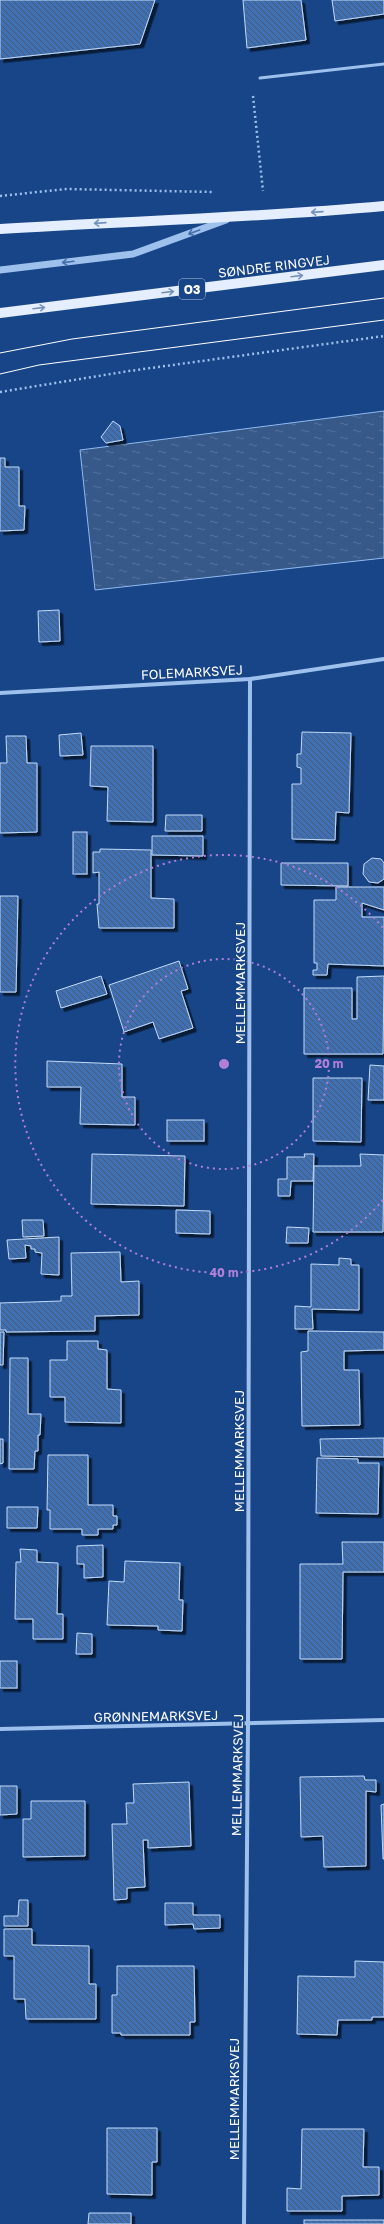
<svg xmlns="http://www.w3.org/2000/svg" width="384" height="2224" font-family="'Golos Text',sans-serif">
  <defs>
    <pattern id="water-ripples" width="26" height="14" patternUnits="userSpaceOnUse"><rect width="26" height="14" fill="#37598a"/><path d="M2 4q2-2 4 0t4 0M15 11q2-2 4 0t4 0" fill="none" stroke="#55729c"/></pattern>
    <pattern id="building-back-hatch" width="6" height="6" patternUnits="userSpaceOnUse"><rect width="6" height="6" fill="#3f6fb1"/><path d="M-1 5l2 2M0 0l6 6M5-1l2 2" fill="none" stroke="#475a74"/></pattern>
    <filter id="shadow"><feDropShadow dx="3.5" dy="3.5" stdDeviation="0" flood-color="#0009"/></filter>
  </defs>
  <rect width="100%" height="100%" fill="#174587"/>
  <path fill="url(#water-ripples)" stroke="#90baf0" d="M384,411V558L95,590L80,450Z"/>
  <g fill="url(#building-back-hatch)" stroke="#c3dbfa" filter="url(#shadow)">
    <path d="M0,0H155L140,44L0,59Z"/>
    <path d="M243,0H301L306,40L247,48Z"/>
    <path d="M332,0H384V14L335,21Z"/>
    <path d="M113,421L120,426L123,440L106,443L101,437Z"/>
    <path d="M0,458H5V467H19V506H25L24,530L0,531Z"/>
    <path d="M59,610L60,641L39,642L38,611Z"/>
    <path d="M302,732L351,733L349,813L336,812L335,840L292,839V784H301V768L297,767V754H301Z"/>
    <path d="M81,733L83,755L60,756L59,735Z"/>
    <path d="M6,736H26L27,763H37V832L0,833V763H7Z"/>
    <path d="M91,746H153V822L107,821L108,787L90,786Z"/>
    <path d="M166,815H202V831H165Z"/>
    <rect x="73" y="832" width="14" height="42"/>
    <path d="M152,836H203V856L152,855Z"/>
    <path d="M100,849L151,850V898L174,899V928H99L97,904H99V872L93,873V852H100Z"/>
    <path d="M372,858L381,859L384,863V879L378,883L369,882L363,874L364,864Z"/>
    <path d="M281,863H348V886L281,885Z"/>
    <path d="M336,887H384V910L362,903V917H384V966L328,964L327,975H313V970H317V963H314V900H336Z"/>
    <path d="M0,896H18L16,992H0Z"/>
    <path d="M179,961L188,989L181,991L193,1028L159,1039L153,1022L124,1032L109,985Z"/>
    <path d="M101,976L107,994L61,1008L56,991Z"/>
    <path d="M384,976L383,1054H304V988H352V1019H357V977Z"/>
    <path d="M47,1061L122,1064V1097H135V1125L80,1124L81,1087H47Z"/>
    <path d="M370,1065L384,1066V1100H368Z"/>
    <path d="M313,1078H362L361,1142L313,1141Z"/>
    <rect x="167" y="1120" width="37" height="21"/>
    <path d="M92,1154L185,1156L184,1206L91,1204Z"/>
    <path d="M304,1154H314L313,1181H291L290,1196H278V1179H287V1157H305Z"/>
    <path d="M360,1154L384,1155L383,1232H313L314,1166H361Z"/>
    <path d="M176,1210L210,1211V1234L176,1233Z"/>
    <path d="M22,1220H43L44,1236L23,1237Z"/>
    <path d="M287,1227L309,1228L308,1243H286Z"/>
    <path d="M59,1237V1275L41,1274L42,1253L35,1252V1249H31V1246L25,1245L26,1258L9,1259L7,1240Z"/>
    <path d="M120,1252L121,1282L139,1281V1315L95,1316V1331L6,1332V1330H0V1303L61,1301V1296H72L71,1253Z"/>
    <path d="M339,1258L351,1259V1265H359V1310L312,1309L313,1329H295V1306L311,1307V1264L339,1265Z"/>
    <path d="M308,1331L384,1332V1350L344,1351V1370H359L360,1425L302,1426L301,1352L308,1351Z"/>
    <path d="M0,1332H4L3,1365H0Z"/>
    <path d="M67,1341H98V1349L107,1350V1389L121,1390V1423L65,1422V1397H50V1360H67Z"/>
    <path d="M10,1358H28V1414H41L40,1435H38V1451H35L34,1469H9Z"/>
    <path d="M384,1438V1457L321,1456L320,1439Z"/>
    <path d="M0,1439H3V1463L0,1464Z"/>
    <path d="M48,1455H88V1505H113V1516H117V1525H113V1529H98V1535H82V1529H50V1510H47Z"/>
    <path d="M317,1458L358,1459V1463H379L378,1514L316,1513Z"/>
    <path d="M7,1507H38L37,1528H7Z"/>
    <path d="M342,1542H384V1572H343L342,1659H300V1564H343Z"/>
    <path d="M103,1545V1577L84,1578V1564H77V1546Z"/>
    <path d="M20,1549L37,1550V1562L58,1563L57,1614H63V1639H33V1619H15L16,1562H21Z"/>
    <path d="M125,1561L180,1563L179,1600H183L182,1631L158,1630V1626L107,1625L109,1581L124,1582Z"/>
    <path d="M77,1633L92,1634V1654H76Z"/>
    <rect x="0" y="1661" width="17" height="27"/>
    <path d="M364,1776L365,1780H376V1792L366,1791V1866L324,1867L323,1836L301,1837L300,1777Z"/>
    <path d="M189,1782L191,1846L148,1848V1840H143L145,1887L127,1888V1899L114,1900L112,1824H127L126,1803H134L133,1784Z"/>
    <path d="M0,1786H17V1814L0,1815Z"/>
    <path d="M31,1801H85V1856L23,1857V1819H31Z"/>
    <path d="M384,1804V1859H383L381,1805Z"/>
    <path d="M19,1900H28V1926H4V1916H18Z"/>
    <path d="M165,1903H193V1915H220V1928L194,1929L193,1924L165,1925Z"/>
    <path d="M4,1929H32V1945L89,1946V1984H96V2019H26L25,1999H14V1956H4Z"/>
    <path d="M355,1961L384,1962V2017H372V2020H338L337,2035L297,2034L298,1976L355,1977Z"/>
    <path d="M117,1966H194L195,2022H190V2035H121V2033H112V1995H117Z"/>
    <path d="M107,2128H157V2162H152V2195L107,2194Z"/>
    <path d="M302,2129H364L363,2167H379V2195L342,2196V2211H287V2188L301,2189Z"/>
    <path d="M89,2213H131V2224H88Z"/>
    <rect x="304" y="2220" width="80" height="4"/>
  </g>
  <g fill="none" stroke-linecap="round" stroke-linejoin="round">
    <g stroke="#9ec0ed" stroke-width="2.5" stroke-dasharray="2 3" stroke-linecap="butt">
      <path d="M253,96L263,191"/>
      <path d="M0,196L66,189L214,192"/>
      <path d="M0,392L129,371L384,336"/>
    </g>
    <path stroke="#9ec0ed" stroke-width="3" d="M260,78L384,64"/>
    <g stroke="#9ec0ed" stroke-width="4">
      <path d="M0,693L250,679L384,659"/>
      <path d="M0,1729L384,1720"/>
      <path d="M244,2224L248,1724L250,679"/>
    </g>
    <path stroke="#9ec0ed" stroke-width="7" d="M0,270L133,254L226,220"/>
    <g stroke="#e4eeff" stroke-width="10">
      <path d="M0,229C128,221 256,218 384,206"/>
      <path d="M0,313L384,265"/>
    </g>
    <g stroke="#fff" stroke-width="1">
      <path d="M0,353L72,339L384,298"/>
      <path d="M0,374L39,365L384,320"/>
    </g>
  </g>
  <defs><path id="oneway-shaft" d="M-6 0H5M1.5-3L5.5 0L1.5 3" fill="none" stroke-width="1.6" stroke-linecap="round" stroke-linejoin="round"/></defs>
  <g stroke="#7391bd">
    <use href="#oneway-shaft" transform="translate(317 212) rotate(176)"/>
    <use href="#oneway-shaft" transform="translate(100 223) rotate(176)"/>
    <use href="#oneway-shaft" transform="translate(297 276) rotate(-7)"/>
    <use href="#oneway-shaft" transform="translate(168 292) rotate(-7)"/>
    <use href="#oneway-shaft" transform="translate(39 308) rotate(-7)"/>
  </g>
  <g stroke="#4670ab">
    <use href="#oneway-shaft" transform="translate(194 232) rotate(160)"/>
    <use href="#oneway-shaft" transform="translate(68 262) rotate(173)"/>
  </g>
  <g fill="none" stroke="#b080d9" stroke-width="2" stroke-dasharray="2 4">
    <circle cx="224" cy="1064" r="105"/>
    <path d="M383 1200A209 209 0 1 1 383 928"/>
  </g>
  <g text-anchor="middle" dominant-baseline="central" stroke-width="3.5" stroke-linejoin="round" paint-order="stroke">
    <rect fill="#174587" stroke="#b9c7db" stroke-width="1" x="179" y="279" width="26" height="20" rx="3"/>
    <g font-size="12" font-weight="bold" fill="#fff">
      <text x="192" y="289">O3</text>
    </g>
    <g font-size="13" fill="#fff" stroke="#174587">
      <text transform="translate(274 266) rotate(-7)">SØNDRE RINGVEJ</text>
      <text transform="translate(192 672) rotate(-3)">FOLEMARKSVEJ</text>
      <text transform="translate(240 983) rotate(-90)">MELLEMMARKSVEJ</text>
      <text transform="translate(239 1451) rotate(-90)">MELLEMMARKSVEJ</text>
      <text transform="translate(156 1716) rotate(-1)">GRØNNEMARKSVEJ</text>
      <text transform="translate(237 1775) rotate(-89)">MELLEMMARKSVEJ</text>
      <text transform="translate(234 2099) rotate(-90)">MELLEMMARKSVEJ</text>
    </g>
  </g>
  <circle cx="224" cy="1064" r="6" fill="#b080d9" stroke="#174587" stroke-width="2"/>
  <g font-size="12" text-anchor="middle" font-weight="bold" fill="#b080d9" stroke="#174587" stroke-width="3.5" stroke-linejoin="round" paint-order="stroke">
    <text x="329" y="1068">20 m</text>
    <text x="224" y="1277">40 m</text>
  </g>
</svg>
